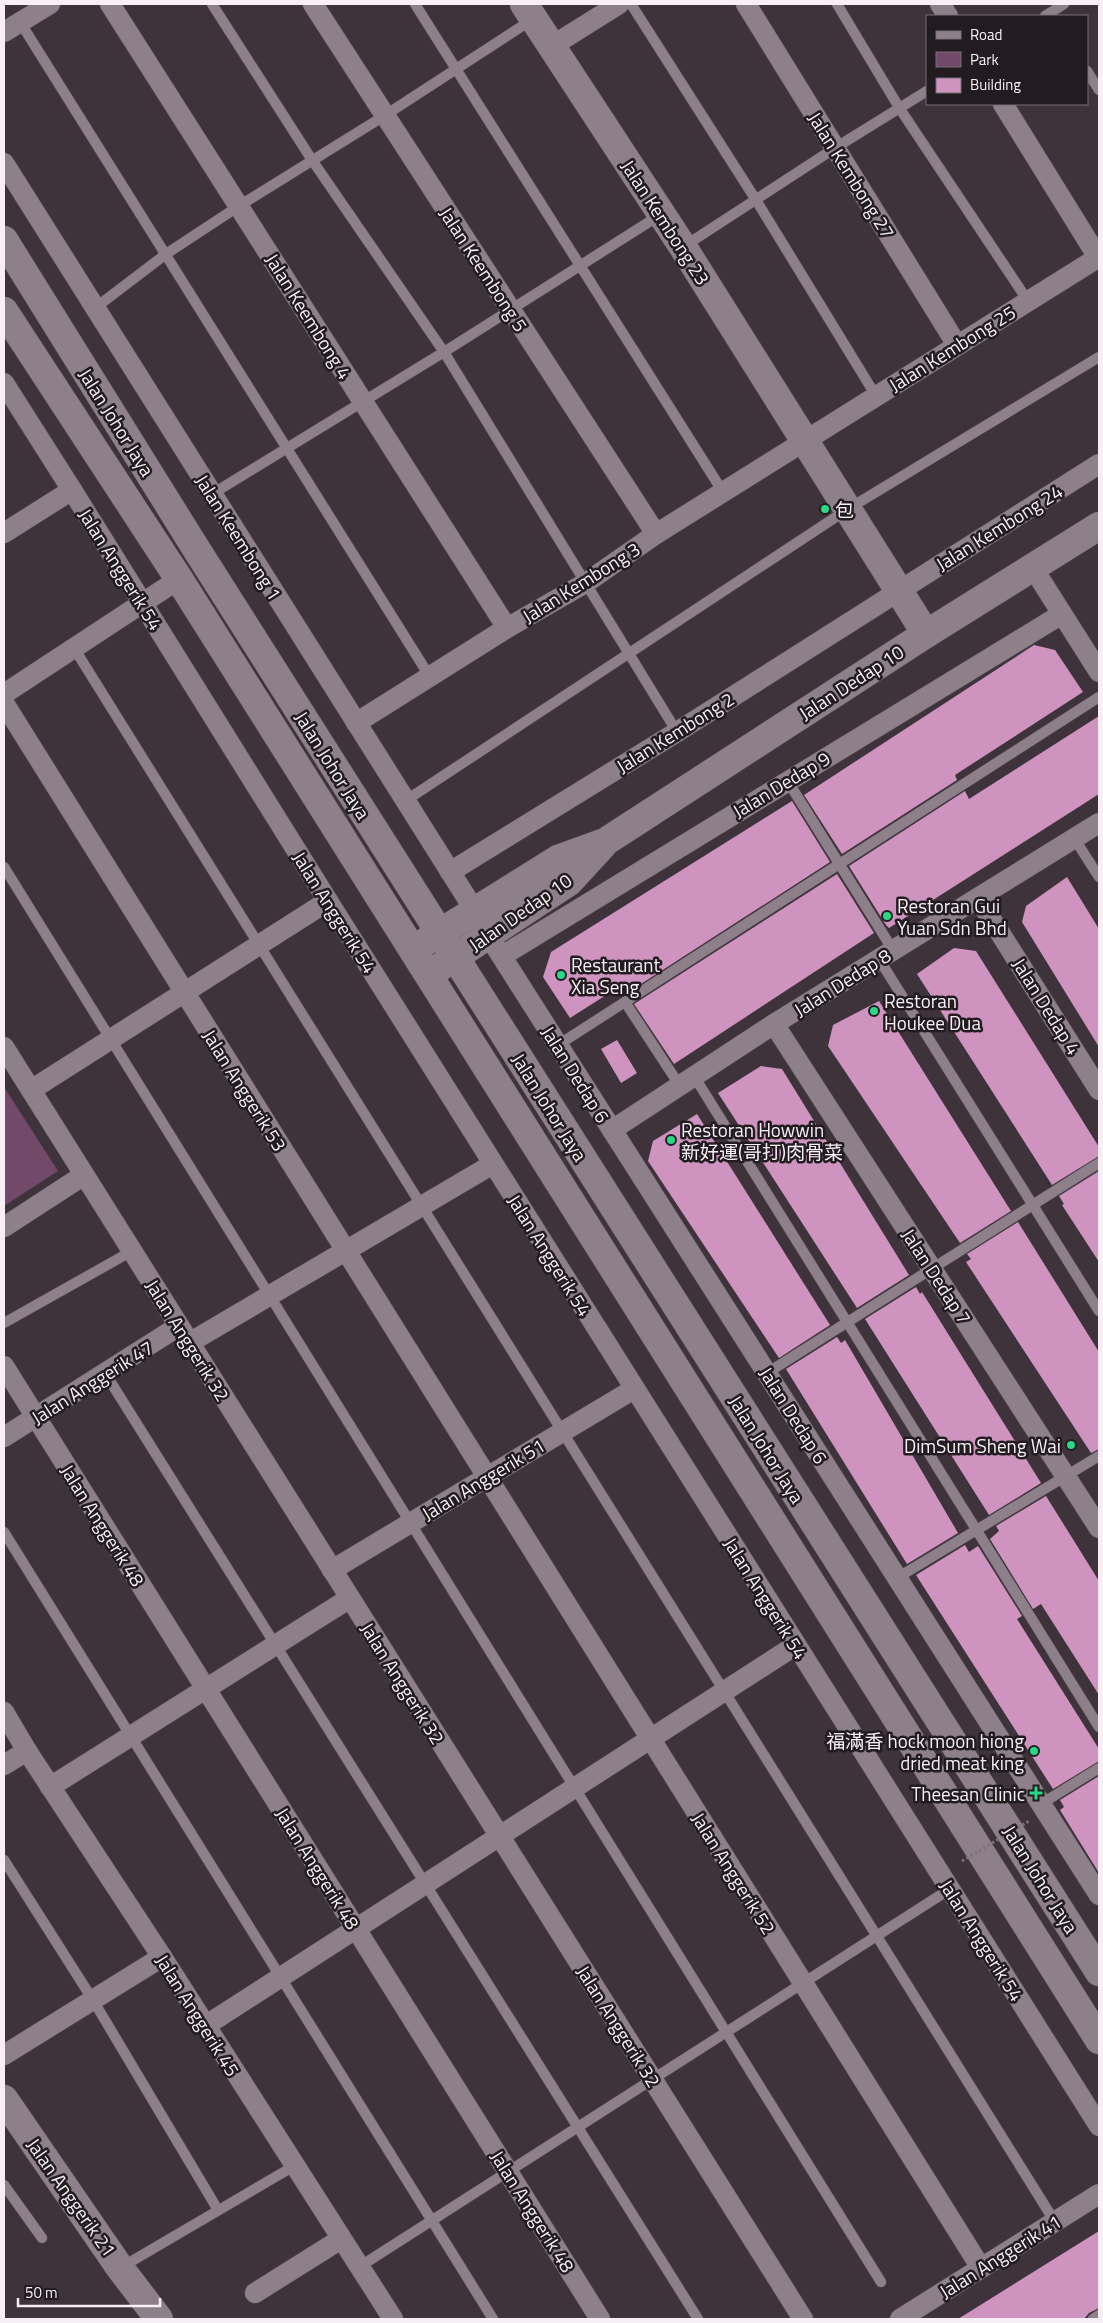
<svg xmlns="http://www.w3.org/2000/svg" width="1103" height="2323" font-family="'Titillium Web','Noto Sans SC',sans-serif">
  <rect width="100%" height="100%" fill="#3f333b"/>
  <path fill="#734969" d="M4,1087L58,1171L4,1206Z"/>
  <g fill="#ce93bf">
    <path d="M1034,645L1055,650L1083,692L955,775L957,780L842,854L804,795Z"/>
    <path d="M1099,716V794L889,928L886,925L849,866L965,791L969,799Z"/>
    <path d="M792,801L830,862L627,993L622,985L570,1018L543,977L551,952Z"/>
    <path d="M837,874L874,933L674,1064L634,1004Z"/>
    <path d="M1067,877L1099,929V1047L1022,922L1026,906Z"/>
    <path d="M954,948L976,951L1099,1147V1156L1052,1185L917,974Z"/>
    <path d="M879,1001L1011,1211L960,1243L828,1046L833,1025Z"/>
    <path d="M617,1040L637,1073L621,1083L601,1049Z"/>
    <path d="M761,1066L782,1069L909,1275L857,1308L718,1093Z"/>
    <path d="M697,1114L830,1325L779,1358L648,1161L653,1141Z"/>
    <path d="M1099,1171V1262L1062,1205L1064,1204L1059,1196Z"/>
    <path d="M1018,1222L1099,1352V1449L1091,1453L966,1262L971,1259L967,1254Z"/>
    <path d="M916,1287L920,1294L922,1292L1041,1483L989,1515L865,1319Z"/>
    <path d="M837,1337L841,1343L845,1340L958,1533L907,1564L786,1369Z"/>
    <path d="M1046,1496L1099,1581V1695L1041,1604L1033,1609L990,1539L999,1531L996,1526Z"/>
    <path d="M965,1545L969,1552L978,1546L1022,1616L1017,1619L1099,1749V1761L1053,1789L916,1575Z"/>
    <path d="M1099,1776V1873L1060,1810L1064,1807L1060,1800Z"/>
    <path d="M1099,2231V2308L1089,2313L1084,2319H958Z"/>
  </g>
  <g fill="none" stroke-linecap="round" stroke-linejoin="round">
    <g stroke="#5c5159" stroke-width="11">
      <g id="lane">
        <path d="M212,4L312,160L444,352L677,732"/>
        <path d="M415,4L723,492"/>
        <path d="M631,4L756,200L876,396"/>
        <path d="M837,4L900,109L1028,301"/>
        <path d="M1045,16L1064,4"/>
        <path d="M20,22L430,677"/>
        <path d="M1087,71L1099,90"/>
        <path d="M683,247L835,148L927,91"/>
        <path d="M95,308L166,254L239,206L384,116L533,19"/>
        <path d="M212,494L444,352L660,215"/>
        <path d="M74,648L1055,2222"/>
        <path d="M787,780L893,950"/>
        <path d="M405,801L848,509L1099,357"/>
        <path d="M1074,838L1099,877"/>
        <path d="M4,867L881,2282"/>
        <path d="M879,959L1099,1311"/>
        <path d="M625,1002L680,1086"/>
        <path d="M558,1045L1099,697"/>
        <path d="M694,1076L1099,1727"/>
        <path d="M4,1323L132,1251"/>
        <path d="M105,1373L698,2319"/>
        <path d="M767,1373L1099,1163"/>
        <path d="M4,1532L493,2319"/>
        <path d="M897,1578L1099,1456"/>
        <path d="M1041,1804L1099,1768"/>
        <path d="M4,1860L93,2000L218,2210"/>
        <path d="M4,2185L42,2238"/>
        <path d="M359,2267L950,1889"/>
        <path d="M120,2268L294,2166"/>
        <path d="M1093,2319L1099,2315"/>
      </g>
    </g>
    <g stroke="#5c5159" stroke-width="21">
      <g id="street">
        <path d="M110,4L507,628"/>
        <path d="M313,4L656,534"/>
        <path d="M746,4L957,345"/>
        <path d="M940,4L948,16"/>
        <path d="M4,32L50,4"/>
        <path d="M552,46L619,4"/>
        <path d="M1003,104L1099,259"/>
        <path d="M4,163L475,911"/>
        <path d="M4,383L72,490L328,901L1099,2126"/>
        <path d="M4,533L72,490"/>
        <path d="M1033,568L1099,672"/>
        <path d="M4,694L179,579"/>
        <path d="M4,703L981,2268"/>
        <path d="M356,723L507,628L587,582L656,534L1099,257"/>
        <path d="M450,872L677,732L1099,464"/>
        <path d="M978,898L1099,1090"/>
        <path d="M488,935L1099,1895"/>
        <path d="M502,956L1062,614"/>
        <path d="M774,1024L1099,1528"/>
        <path d="M4,1047L803,2319"/>
        <path d="M31,1090L328,901"/>
        <path d="M612,1130L774,1024L1099,823"/>
        <path d="M4,1227L84,1175"/>
        <path d="M189,1343L493,1164"/>
        <path d="M4,1366L600,2319"/>
        <path d="M4,1437L179,1326"/>
        <path d="M332,1570L634,1389"/>
        <path d="M4,1712L27,1751L162,1957L393,2319"/>
        <path d="M4,1765L27,1751"/>
        <path d="M50,1787L350,1598"/>
        <path d="M205,2026L796,1645"/>
        <path d="M4,2055L162,1957"/>
        <path d="M255,2293L341,2239"/>
        <path d="M900,2319L1099,2194"/>
      </g>
    </g>
    <g stroke="#5c5159" stroke-width="29">
      <g id="secondary">
        <path d="M524,4L683,247L926,634"/>
        <path d="M4,240L195,547L1099,1972"/>
        <path d="M4,311L179,579L1099,2040"/>
        <path d="M425,942L558,859L605,842L926,634L1099,526"/>
        <path d="M440,967L569,882L603,845"/>
        <path d="M4,2099L120,2268L159,2319"/>
      </g>
    </g>
    <use href="#lane" stroke="#8e808a" stroke-width="10"/>
    <use href="#street" stroke="#8e808a" stroke-width="20"/>
    <use href="#secondary" stroke="#8e808a" stroke-width="28"/>
    <path stroke="#7c7178" stroke-width="3" stroke-dasharray="2.5 2.5" stroke-linecap="butt" d="M962,1861L1029,1821"/>
  </g>
  <g fill="#2ad885" stroke="#221c20" stroke-width="2">
    <circle cx="825" cy="509" r="5"/>
    <circle cx="887" cy="916" r="5"/>
    <circle cx="561" cy="975" r="5"/>
    <circle cx="874" cy="1011" r="5"/>
    <circle cx="671" cy="1140" r="5"/>
    <circle cx="1071" cy="1445" r="5"/>
    <circle cx="1034" cy="1751" r="5"/>
    <path d="M1033.5 1785.5h5v5h5v5h-5v5h-5v-5h-5v-5h5z"/>
  </g>
  <g text-anchor="middle" dominant-baseline="central" stroke-width="5" stroke-linejoin="round" paint-order="stroke">
    <g font-size="19" fill="#f7eff4" stroke="#221c20">
      <text transform="translate(852 175) rotate(58)">Jalan Kembong 27</text>
      <text transform="translate(666 222) rotate(57)">Jalan Kembong 23</text>
      <text transform="translate(484 269) rotate(57)">Jalan Keembong 5</text>
      <text transform="translate(309 316) rotate(58)">Jalan Keembong 4</text>
      <text transform="translate(952 348) rotate(-32)">Jalan Kembong 25</text>
      <text transform="translate(117 422) rotate(58)">Jalan Johor Jaya</text>
      <text transform="translate(999 527) rotate(-32)">Jalan Kembong 24</text>
      <text transform="translate(239 537) rotate(58)">Jalan Keembong 1</text>
      <text transform="translate(121 569) rotate(58)">Jalan Anggerik 54</text>
      <text transform="translate(581 582) rotate(-32)">Jalan Kembong 3</text>
      <text transform="translate(851 682) rotate(-33)">Jalan Dedap 10</text>
      <text transform="translate(675 732) rotate(-32)">Jalan Kembong 2</text>
      <text transform="translate(333 765) rotate(58)">Jalan Johor Jaya</text>
      <text transform="translate(781 784) rotate(-31)">Jalan Dedap 9</text>
      <text transform="translate(335 912) rotate(58)">Jalan Anggerik 54</text>
      <text transform="translate(520 912) rotate(-35)">Jalan Dedap 10</text>
      <text transform="translate(842 982) rotate(-32)">Jalan Dedap 8</text>
      <text transform="translate(1047 1006) rotate(58)">Jalan Dedap 4</text>
      <text transform="translate(576 1074) rotate(58)">Jalan Dedap 6</text>
      <text transform="translate(245 1090) rotate(58)">Jalan Anggerik 53</text>
      <text transform="translate(550 1107) rotate(58)">Jalan Johor Jaya</text>
      <text transform="translate(550 1255) rotate(58)">Jalan Anggerik 54</text>
      <text transform="translate(937 1276) rotate(57)">Jalan Dedap 7</text>
      <text transform="translate(188 1340) rotate(58)">Jalan Anggerik 32</text>
      <text transform="translate(92 1382) rotate(-32)">Jalan Anggerik 47</text>
      <text transform="translate(794 1415) rotate(58)">Jalan Dedap 6</text>
      <text transform="translate(767 1449) rotate(58)">Jalan Johor Jaya</text>
      <text transform="translate(483 1479) rotate(-31)">Jalan Anggerik 51</text>
      <text transform="translate(103 1525) rotate(58)">Jalan Anggerik 48</text>
      <text transform="translate(766 1598) rotate(58)">Jalan Anggerik 54</text>
      <text transform="translate(403 1683) rotate(58)">Jalan Anggerik 32</text>
      <text transform="translate(318 1868) rotate(58)">Jalan Anggerik 48</text>
      <text transform="translate(734 1873) rotate(58)">Jalan Anggerik 52</text>
      <text transform="translate(1041 1879) rotate(58)">Jalan Johor Jaya</text>
      <text transform="translate(982 1940) rotate(58)">Jalan Anggerik 54</text>
      <text transform="translate(198 2015) rotate(58)">Jalan Anggerik 45</text>
      <text transform="translate(619 2026) rotate(58)">Jalan Anggerik 32</text>
      <text transform="translate(72 2197) rotate(55)">Jalan Anggerik 21</text>
      <text transform="translate(533 2211) rotate(58)">Jalan Anggerik 48</text>
      <text transform="translate(1000 2256) rotate(-32)">Jalan Anggerik 41</text>
    </g>
    <g font-size="19" fill="#f7eff4" stroke="#221c20" text-anchor="start">
      <text x="835" y="509">包</text>
      <text x="897" y="905">Restoran Gui<tspan x="897" dy="22">Yuan Sdn Bhd</tspan></text>
      <text x="571" y="964">Restaurant<tspan x="571" dy="22">Xia Seng</tspan></text>
      <text x="884" y="1000">Restoran<tspan x="884" dy="22">Houkee Dua</tspan></text>
      <text x="681" y="1129">Restoran Howwin<tspan x="681" dy="22">新好運(哥打)肉骨菜</tspan></text>
      <text x="1061" y="1445" text-anchor="end">DimSum Sheng Wai</text>
      <text x="1024" y="1740" text-anchor="end">福滿香 hock moon hiong<tspan x="1024" dy="22">dried meat king</tspan></text>
      <text x="1025" y="1793" text-anchor="end">Theesan Clinic</text>
    </g>
  </g>
  <rect width="1103" height="2323" fill="none" stroke="#f7eff4" stroke-width="10"/>
  <rect x="926" y="15" width="162" height="90" fill="#221c20" stroke="#777075"/>
  <rect x="936" y="31" width="25" height="8" fill="#8e808a" stroke="#777075"/>
  <text x="970" y="40" font-size="15" fill="#f7eff4">Road</text>
  <rect x="936" y="52" width="25" height="15" fill="#734969" stroke="#777075"/>
  <text x="970" y="65" font-size="15" fill="#f7eff4">Park</text>
  <rect x="936" y="78" width="25" height="15" fill="#ce93bf" stroke="#777075"/>
  <text x="970" y="90" font-size="15" fill="#f7eff4">Building</text>
  <path d="M18 2298v8h142v-8" fill="none" stroke="#f7eff4" stroke-width="2.5"/>
  <text x="25" y="2298" font-size="15" fill="#f7eff4" stroke="#221c20" stroke-width="4" paint-order="stroke">50 m</text>
</svg>
